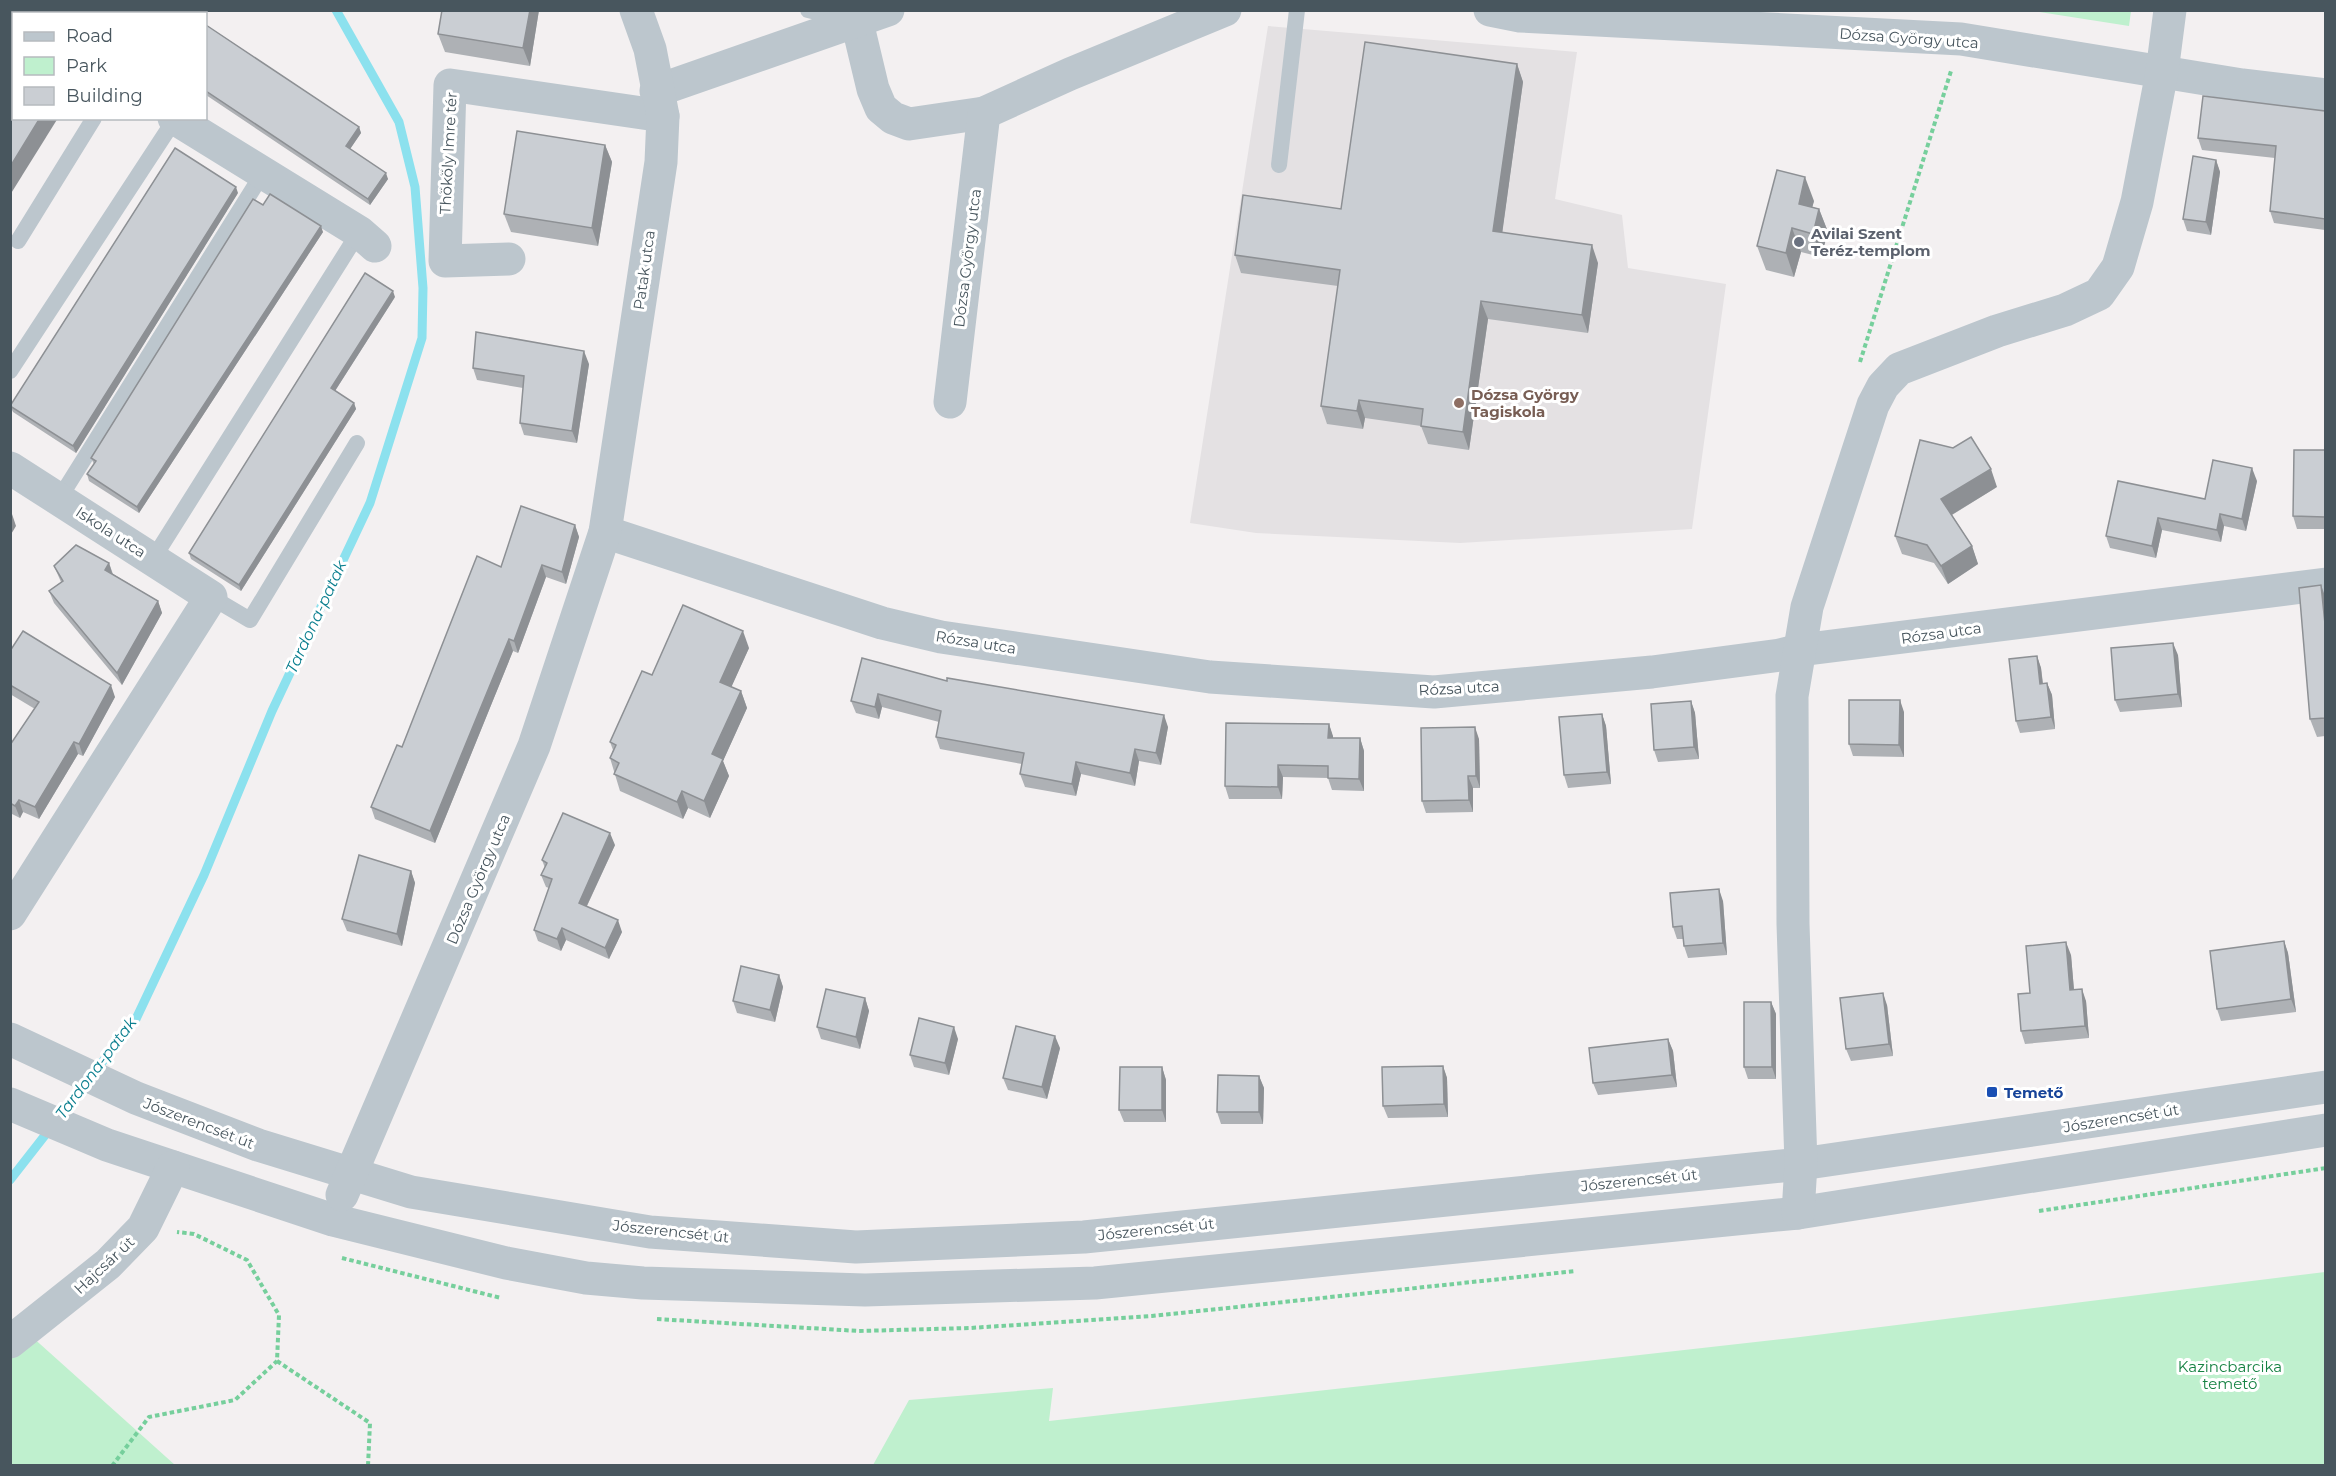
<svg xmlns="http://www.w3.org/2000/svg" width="2336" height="1476" font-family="Montserrat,sans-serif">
  <rect width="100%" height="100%" fill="#f3f0f1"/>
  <path fill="#e4e1e3" d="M1268,26L1577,52L1555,199L1622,215L1628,268L1726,284L1692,529L1460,543L1256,533L1190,523Z"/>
  <g fill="#bff0ce">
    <path d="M2033,11L2131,10V11L2129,26Z"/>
    <path d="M2325,1272V1465H873L909,1400L1053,1388L1049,1421L1792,1338Z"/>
    <path d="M11,1318L175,1465H11Z"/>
  </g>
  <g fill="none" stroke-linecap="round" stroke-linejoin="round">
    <path stroke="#8ce1ee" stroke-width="9" d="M10,1180L136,1019L204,875L272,711L370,503L422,338L423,288L415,187L399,122L336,10"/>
    <g stroke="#76cf9c" stroke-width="4" stroke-dasharray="4.5 3" stroke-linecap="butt">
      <path d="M1860,362L1951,71"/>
      <path d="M2039,1211L2326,1168"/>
      <path d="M342,1258L501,1298"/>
      <path d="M657,1319L859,1331L970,1328L1152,1316L1576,1271"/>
      <path d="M277,1361L370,1423L368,1466"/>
      <path d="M112,1466L149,1417L235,1400L277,1361L279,1315L247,1260L194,1234L177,1232"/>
    </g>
    <g stroke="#bcc6cd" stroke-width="16">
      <path d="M808,10L845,19"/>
      <path d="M1279,165L1297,10"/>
      <path d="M18,241L94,118"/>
      <path d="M10,371L175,119"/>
      <path d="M59,499L263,173"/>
      <path d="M153,559L359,232"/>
      <path d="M211,597L250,620L357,443"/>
    </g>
    <g stroke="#bcc6cd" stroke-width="33">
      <path d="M1490,10L1520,16L1961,39L2242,85L2326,95"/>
      <path d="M10,17L14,19"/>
      <path d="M857,22L873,89L881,108L893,118L909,124L984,113L1070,74L1225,10"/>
      <path d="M656,91L888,10"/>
      <path d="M174,118L359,232L375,246"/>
      <path d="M509,259L445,261L450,85L663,116"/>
      <path d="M950,402L984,113"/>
      <path d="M10,468L211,597L10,914"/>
      <path d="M605,532L882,623L941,637L1210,677L1434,692L1652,672L1780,655L1800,650L2326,584"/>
      <path d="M10,1039L136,1098L258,1145L411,1192L650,1232L856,1247L1084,1237L1801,1164L2326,1087"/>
      <path d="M10,1104L107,1145L333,1220L506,1263L586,1278L643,1283L865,1290L1095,1283L1798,1213L2326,1130"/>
      <path d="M342,1195L534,746L605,532L661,162L663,116L650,49L636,10"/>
      <path d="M1798,1213L1801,1164L1793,924L1792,696L1807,607L1873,405L1883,386L1899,369L1997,331L2065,310L2099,294L2118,267L2137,202L2162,72L2170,10"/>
      <path d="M10,1342L108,1264L143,1228L173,1167"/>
    </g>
  </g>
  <g fill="#aeb1b5">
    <path d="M78,10H184L189,14H83Z"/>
    <path d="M442,10H539L530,66L445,52L438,34Z"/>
    <path d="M206,25L359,127L361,133L350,149L388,179L370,205L206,95Z"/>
    <path d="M1517,64L1523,82L1502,233L1598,263L1588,333L1488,319L1469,450L1428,444L1421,426L1365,418L1363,429L1327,424L1321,406L1338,286L1241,273L1235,255L1341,209Z"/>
    <path d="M2325,111V230L2274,223L2270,211L2275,158L2202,150L2198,138Z"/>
    <path d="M605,145L612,162L598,246L511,232L504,214Z"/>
    <path d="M2216,160L2220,172L2211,235L2187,231L2183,219Z"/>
    <path d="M238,193L76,453L13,412L10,406Z"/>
    <path d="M1814,201L1812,207L1819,209L1828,232L1821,257L1801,252L1794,277L1766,270L1757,246Z"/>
    <path d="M263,205L323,232L139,513L89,481L87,474L94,464L91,458Z"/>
    <path d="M395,297L335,391L354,403L356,409L241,591L191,559L189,553Z"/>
    <path d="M589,364L577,443L524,435L520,423L523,388L477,380L473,368Z"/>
    <path d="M2325,450V529H2297L2293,516Z"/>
    <path d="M2257,481L2246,531L2224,526L2221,542L2162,530L2156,558L2110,548L2106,536Z"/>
    <path d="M1997,487L1952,515L1972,546L1978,564L1948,584L1934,563L1902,554L1895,536Z"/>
    <path d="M575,525L579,537L566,584L546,577L518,653L513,651L435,843L375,819L371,807L402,747L501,567Z"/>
    <path d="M109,563L113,574L158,601L162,613L122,685L54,603L49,591L61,582L54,566Z"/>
    <path d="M2325,596V736L2317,737L2310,719Z"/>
    <path d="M749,648L731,687L741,691L747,708L723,761L729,776L710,818L688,808L683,819L620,791L610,758L613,750L610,742L652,675Z"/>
    <path d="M10,651L115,697L83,756L78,754L39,819L23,812L20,818L10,813V745L35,709L10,694Z"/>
    <path d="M2178,655L2182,707L2120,712L2115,700Z"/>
    <path d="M2037,656L2041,668L2043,683H2047L2052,695L2055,729L2020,733L2016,721Z"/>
    <path d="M862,658L947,681L1168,727L1161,765L1139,761L1135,786L1081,774L1076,796L1025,787L1020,774L1022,764L940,749L936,737L939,722L882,707L879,719L856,713L851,701Z"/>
    <path d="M1691,701L1695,713L1699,759L1658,762L1654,750Z"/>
    <path d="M1904,712V757L1853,756L1849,744Z"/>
    <path d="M1602,714L1606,726L1611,784L1568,788L1564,775Z"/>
    <path d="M1329,724L1333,738H1360L1364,751V791L1332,790L1328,778L1283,777L1282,799H1229L1225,786Z"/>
    <path d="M1479,739L1480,788H1473V812L1426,813L1422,801Z"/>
    <path d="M615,845L587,906L622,932L609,959L566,940L561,951L538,941L534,930L549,888L546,887L541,875L545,868L542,860Z"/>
    <path d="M411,871L415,883L402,946L347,931L342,919Z"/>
    <path d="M1723,901L1727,955L1688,958L1684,946L1683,939H1677L1673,927Z"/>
    <path d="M2284,941L2288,953L2296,1012L2221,1021L2217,1009Z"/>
    <path d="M2071,955L2074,990L2086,1001L2089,1038L2025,1044L2021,1031L2030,993Z"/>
    <path d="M779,975L783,987L775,1022L737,1013L733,1001Z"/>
    <path d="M865,998L869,1011L860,1049L821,1039L817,1027Z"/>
    <path d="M1771,1002L1776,1014V1079H1748L1744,1067Z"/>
    <path d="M1887,1005L1893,1056L1851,1061L1846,1049Z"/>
    <path d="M958,1039L949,1075L914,1067L910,1055Z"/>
    <path d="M1668,1039L1673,1051L1677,1087L1598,1095L1593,1083Z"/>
    <path d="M1060,1048L1047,1099L1008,1090L1003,1078Z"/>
    <path d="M1443,1066L1447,1078L1448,1117L1388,1118L1383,1106Z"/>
    <path d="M1162,1067L1166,1080V1122H1124L1119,1110Z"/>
    <path d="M1259,1076L1264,1088L1263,1124H1221L1217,1112Z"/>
  </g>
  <g fill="#8d9094">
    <path d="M530,10H539L530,66L523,48Z"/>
    <path d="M1517,64L1523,82L1500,249L1493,231Z"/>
    <path d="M40,118H58L10,195V167Z"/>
    <path d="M359,127L361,133L348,152L346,146Z"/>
    <path d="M605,145L612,162L598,246L592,228Z"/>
    <path d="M2216,160L2220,172L2211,235L2206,222Z"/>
    <path d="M386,173L388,179L370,205L368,199Z"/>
    <path d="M1805,177L1814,201L1807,227L1799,204Z"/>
    <path d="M236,187L238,193L76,453L73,446Z"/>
    <path d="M1819,209L1828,232L1821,257L1813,234Z"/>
    <path d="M321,226L323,232L139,513L137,507Z"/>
    <path d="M1792,228L1801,252L1794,277L1786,253Z"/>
    <path d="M1592,245L1598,263L1588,333L1582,315Z"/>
    <path d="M393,291L395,297L333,394L331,388Z"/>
    <path d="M1481,301L1488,319L1469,450L1463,432Z"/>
    <path d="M584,351L589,364L577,443L572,431Z"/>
    <path d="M1359,400L1365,418L1363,429L1357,411Z"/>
    <path d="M354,403L356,409L241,591L239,585Z"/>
    <path d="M2252,468L2257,481L2246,531L2242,519Z"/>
    <path d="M1991,469L1997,487L1948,517L1941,499Z"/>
    <path d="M12,514L16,526L10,536V516Z"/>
    <path d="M2220,514L2224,526L2221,542L2217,530Z"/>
    <path d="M2158,518L2162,530L2156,558L2152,546Z"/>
    <path d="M575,525L579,537L566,584L562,572Z"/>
    <path d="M1972,546L1978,564L1948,584L1941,566Z"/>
    <path d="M109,563L113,576L105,570Z"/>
    <path d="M542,565L546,577L518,653L514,641Z"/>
    <path d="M2321,585L2325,596V624Z"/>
    <path d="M158,601L162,613L122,685L117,673Z"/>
    <path d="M743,631L749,648L726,699L720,682Z"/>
    <path d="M509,639L513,651L435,843L430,831Z"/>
    <path d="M2173,643L2178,655L2182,707L2178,694Z"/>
    <path d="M2037,656L2041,668L2044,696L2040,684Z"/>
    <path d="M2047,683L2052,695L2055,729L2051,717Z"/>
    <path d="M111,685L115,697L83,756L79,744Z"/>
    <path d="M741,691L747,708L723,761L729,776L710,818L704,801L712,754Z"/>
    <path d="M878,694L882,707L879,719L875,707Z"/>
    <path d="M1900,700L1904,712V757L1899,745Z"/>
    <path d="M1691,701L1695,713L1699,759L1694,747Z"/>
    <path d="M1602,714L1606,726L1611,784L1607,772Z"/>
    <path d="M1164,715L1168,727L1161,765L1156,753Z"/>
    <path d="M1329,724L1333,736V751L1328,738Z"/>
    <path d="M1475,727L1479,739L1480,788L1476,776Z"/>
    <path d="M1360,738L1364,751V791L1359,779Z"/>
    <path d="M74,742L78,754L39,819L35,807Z"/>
    <path d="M1135,749L1139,761L1135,786L1130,773Z"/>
    <path d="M1076,762L1081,774L1076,796L1072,784Z"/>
    <path d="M1278,765L1283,777L1282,799L1278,787Z"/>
    <path d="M1468,776L1473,788V812L1469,800Z"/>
    <path d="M682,791L688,808L683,819L677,802Z"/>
    <path d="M19,800L23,812L20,818L15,806Z"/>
    <path d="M610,833L615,845L583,914L579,903Z"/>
    <path d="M411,871L415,883L402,946L397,934Z"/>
    <path d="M1719,889L1723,901L1727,955L1723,943Z"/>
    <path d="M618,920L622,932L609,959L605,948Z"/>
    <path d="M562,928L566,940L561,951L557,939Z"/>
    <path d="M2284,941L2288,953L2296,1012L2291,999Z"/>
    <path d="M2066,942L2071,955L2075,1002L2070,990Z"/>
    <path d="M779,975L783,987L775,1022L770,1010Z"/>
    <path d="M2082,989L2086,1001L2089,1038L2085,1026Z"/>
    <path d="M1883,993L1887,1005L1893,1056L1889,1044Z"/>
    <path d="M865,998L869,1011L860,1049L856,1037Z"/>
    <path d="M1771,1002L1776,1014V1079L1772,1067Z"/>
    <path d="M954,1027L958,1039L949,1075L945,1063Z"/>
    <path d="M1055,1036L1060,1048L1047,1099L1042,1087Z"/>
    <path d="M1668,1039L1673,1051L1677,1087L1672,1075Z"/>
    <path d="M1443,1066L1447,1078L1448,1117L1444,1104Z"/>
    <path d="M1162,1067L1166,1080V1122L1162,1110Z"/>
    <path d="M1259,1076L1264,1088L1263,1124L1259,1112Z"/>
  </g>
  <g fill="#caced3" stroke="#8d9094" stroke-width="1.5">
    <path d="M85,10H184L189,14H90Z"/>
    <path d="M442,10H530L523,48L438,34Z"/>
    <path d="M206,25L359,127L346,146L386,173L368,199L206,91Z"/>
    <path d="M1365,42L1517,64L1493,231L1592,245L1582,315L1481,301L1463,432L1421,426L1423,409L1359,400L1357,411L1321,406L1340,270L1235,255L1243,195L1341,209Z"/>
    <path d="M10,52L14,54V118H40L10,167Z"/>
    <path d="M2203,96L2325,111V219L2270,211L2276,146L2198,138Z"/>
    <path d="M517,131L605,145L592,228L504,214Z"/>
    <path d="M175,148L236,187L73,446L10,406Z"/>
    <path d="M2193,156L2216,160L2206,222L2183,219Z"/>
    <path d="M1777,170L1805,177L1799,204L1819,209L1813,234L1792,228L1786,253L1757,246Z"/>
    <path d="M270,194L321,226L137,507L87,474L96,461L91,458L253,199L263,205Z"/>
    <path d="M365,273L393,291L331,388L354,403L239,585L189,553Z"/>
    <path d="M476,332L584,351L572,431L520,423L524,376L473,368Z"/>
    <path d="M1971,437L1991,469L1941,499L1972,546L1941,566L1927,545L1895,536L1920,440L1953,448Z"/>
    <path d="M2294,450H2325V517L2293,516Z"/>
    <path d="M2213,460L2252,468L2242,519L2220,514L2217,530L2158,518L2152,546L2106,536L2118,481L2205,499Z"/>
    <path d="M521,506L575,525L562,572L542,565L514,641L509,639L430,831L371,807L397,745L402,747L477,556L501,567Z"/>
    <path d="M76,545L109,563L105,570L158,601L117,673L49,591L63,581L54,566Z"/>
    <path d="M2321,585L2325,624V718L2310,719L2299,588Z"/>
    <path d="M683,605L743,631L720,682L741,691L712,754L723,759L704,801L682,791L677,802L614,774L619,763L610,758L616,745L610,742L642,671L652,675Z"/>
    <path d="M23,631L111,685L79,744L74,742L35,807L19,800L15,806L10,803V745L39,702L10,685V651Z"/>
    <path d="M2173,643L2178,694L2115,700L2111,648Z"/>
    <path d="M2037,656L2040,684L2047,683L2051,717L2016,721L2009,659Z"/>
    <path d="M862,658L947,681V678L1164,715L1156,753L1135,749L1130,773L1076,762L1072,784L1020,774L1024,753L936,737L941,711L878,694L875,707L851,701Z"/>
    <path d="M1849,700H1900L1899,745L1849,744Z"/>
    <path d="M1691,701L1694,747L1654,750L1651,704Z"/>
    <path d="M1602,714L1607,772L1564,775L1559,717Z"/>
    <path d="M1226,723L1329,724L1328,738H1360L1359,779L1328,778V766L1278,765V787L1225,786Z"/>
    <path d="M1475,727L1476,776H1468L1469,800L1422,801L1421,728Z"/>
    <path d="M563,813L610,833L579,903L618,920L605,948L562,928L557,939L534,930L552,879L541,875L547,863L542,860Z"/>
    <path d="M359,855L411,871L397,934L342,919Z"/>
    <path d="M1719,889L1723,943L1684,946L1682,926L1673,927L1670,893Z"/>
    <path d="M2284,941L2291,999L2217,1009L2210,951Z"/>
    <path d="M2066,942L2070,990L2082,989L2085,1026L2021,1031L2018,994L2030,993L2026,946Z"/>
    <path d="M741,966L779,975L770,1010L733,1001Z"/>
    <path d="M826,989L865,998L856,1037L817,1027Z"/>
    <path d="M1883,993L1889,1044L1846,1049L1840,998Z"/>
    <path d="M1744,1002H1771L1772,1067H1744Z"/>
    <path d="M919,1018L954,1027L945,1063L910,1055Z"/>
    <path d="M1016,1026L1055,1036L1042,1087L1003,1078Z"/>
    <path d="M1668,1039L1672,1075L1593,1083L1589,1048Z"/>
    <path d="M1443,1066L1444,1104L1383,1106L1382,1067Z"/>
    <path d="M1120,1067H1162V1110H1119Z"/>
    <path d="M1218,1075L1259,1076V1112H1217Z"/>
  </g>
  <circle fill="#6b7280" stroke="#fff" stroke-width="2" cx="1799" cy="242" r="6"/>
  <circle fill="#8d6e63" stroke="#fff" stroke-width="2" cx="1459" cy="403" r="6"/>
  <rect fill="#1a4fb4" stroke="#fff" stroke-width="2" x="1986" y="1086" width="12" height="12" rx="3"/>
  <g text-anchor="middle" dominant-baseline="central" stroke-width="6" stroke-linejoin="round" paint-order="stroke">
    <g font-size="15" fill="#48565e" stroke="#fff">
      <text transform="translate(1909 38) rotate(4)">Dózsa György utca</text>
      <text transform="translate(448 153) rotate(-87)">Thököly Imre tér</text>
      <text transform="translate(967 258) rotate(-83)">Dózsa György utca</text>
      <text transform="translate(644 270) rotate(-82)">Patak utca</text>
      <text transform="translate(111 532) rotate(33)">Iskola utca</text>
      <text transform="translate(1941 633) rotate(-8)">Rózsa utca</text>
      <text transform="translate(976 642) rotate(9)">Rózsa utca</text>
      <text transform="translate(1459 688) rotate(-3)">Rózsa utca</text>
      <text transform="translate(478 879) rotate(-67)">Dózsa György utca</text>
      <text transform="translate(2121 1118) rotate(-9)">Jószerencsét út</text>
      <text transform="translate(199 1123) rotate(21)">Jószerencsét út</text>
      <text transform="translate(1639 1180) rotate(-6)">Jószerencsét út</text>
      <text transform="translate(1156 1229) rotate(-6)">Jószerencsét út</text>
      <text transform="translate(671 1231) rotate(6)">Jószerencsét út</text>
      <text transform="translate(104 1265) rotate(-43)">Hajcsár út</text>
    </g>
    <g font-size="15" font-weight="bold" fill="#5b616d" stroke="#fff" text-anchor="start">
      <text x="1811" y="233">Avilai Szent<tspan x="1811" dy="17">Teréz-templom</tspan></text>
    </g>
    <g font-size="15" font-weight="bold" fill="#785e54" stroke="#fff" text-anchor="start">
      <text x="1471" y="394">Dózsa György<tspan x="1471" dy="17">Tagiskola</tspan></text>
    </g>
    <g font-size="15" font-weight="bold" fill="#164399" stroke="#fff" text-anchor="start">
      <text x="2004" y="1092">Temető</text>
    </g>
    <g font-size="15" fill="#168243" stroke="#fff">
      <text x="2230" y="1366">Kazincbarcika<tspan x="2230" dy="17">temető</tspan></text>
    </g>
    <g font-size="16" font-style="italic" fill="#0b7f8f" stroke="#fff">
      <text transform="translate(316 617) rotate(-65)">Tardona-patak</text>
      <text transform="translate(96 1068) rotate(-53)">Tardona-patak</text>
    </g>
  </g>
  <rect width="2336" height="1476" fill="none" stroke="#48565e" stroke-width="24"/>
  <rect x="12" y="12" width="195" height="108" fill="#ffffff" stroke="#b6bbbf" stroke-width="1.5"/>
  <rect x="24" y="32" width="30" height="9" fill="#bcc6cd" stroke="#b6bbbf" stroke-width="1.5"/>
  <text x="66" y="42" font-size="18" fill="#48565e">Road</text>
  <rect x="24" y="57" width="30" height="18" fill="#bff0ce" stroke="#b6bbbf" stroke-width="1.5"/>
  <text x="66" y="72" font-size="18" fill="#48565e">Park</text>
  <rect x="24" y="87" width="30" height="18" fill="#caced3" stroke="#b6bbbf" stroke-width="1.5"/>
  <text x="66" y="102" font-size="18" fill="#48565e">Building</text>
</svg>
